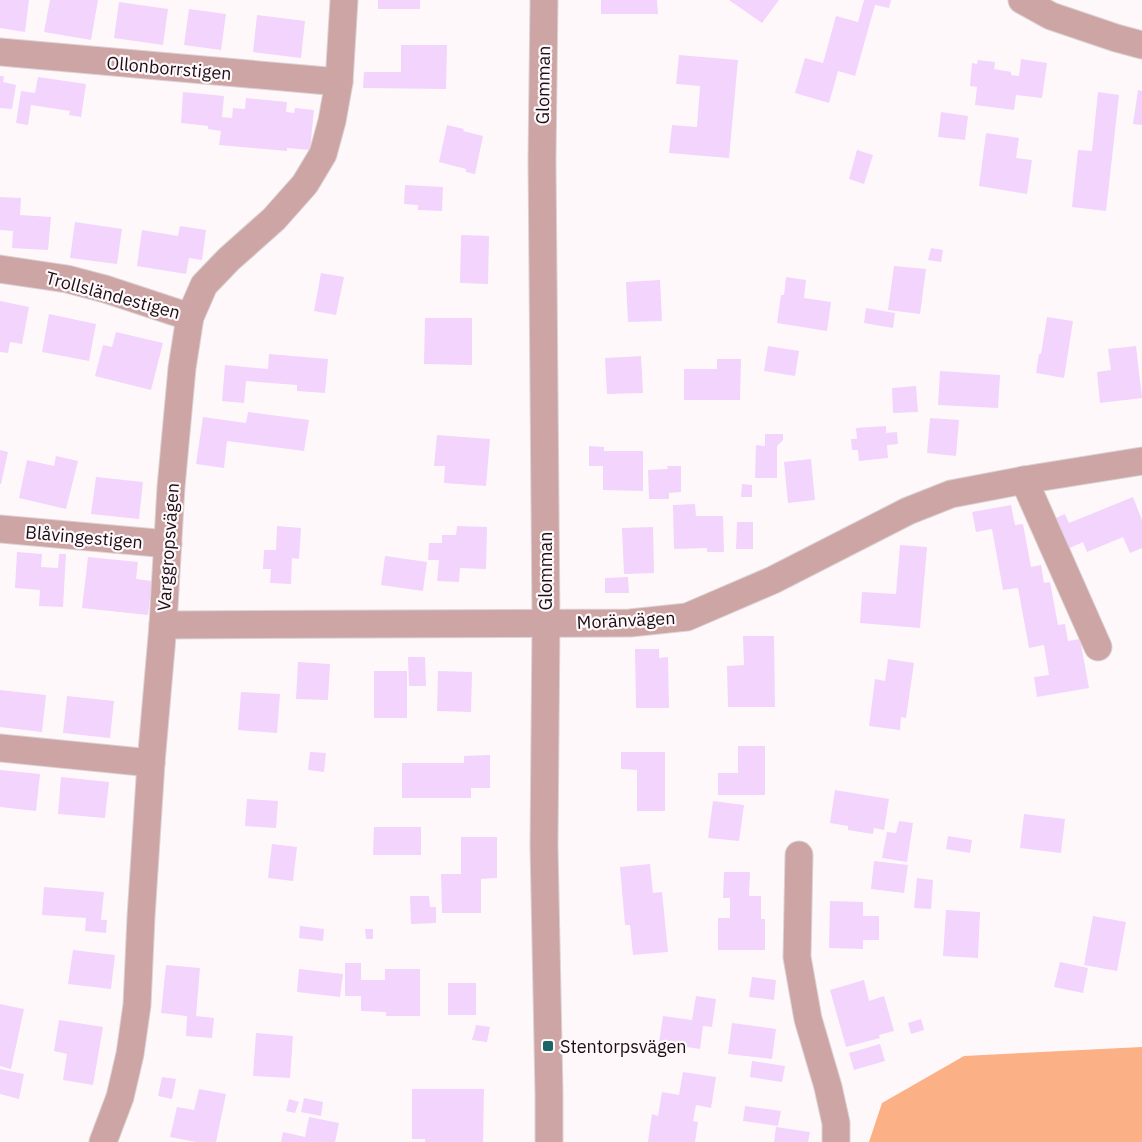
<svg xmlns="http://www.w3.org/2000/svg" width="1142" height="1142" font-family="'IBM Plex Sans',sans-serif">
  <rect width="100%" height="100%" fill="#fff8fb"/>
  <path fill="#fbb085" d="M1142,1047V1142H869L882,1103L964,1056Z"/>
  <g fill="#f2d4fc">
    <path d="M0,0H29L25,32L0,28Z"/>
    <path d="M50,0H98L91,40L44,32Z"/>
    <rect x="378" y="0" width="42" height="9"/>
    <path d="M601,0H657L658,14H601Z"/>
    <path d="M729,0H779L762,23Z"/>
    <path d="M864,0H891L889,8L875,5L855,76L838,71L829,103L795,93L805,58L823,63L836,16L858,22Z"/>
    <path d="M119,2L168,9L163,45L114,38Z"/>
    <path d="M189,9L226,14L221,50L184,45Z"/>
    <path d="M257,15L305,21L301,58L253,52Z"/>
    <path d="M401,45H447L446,89L363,88L364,72H401Z"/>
    <path d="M679,55L738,60L729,158L669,153L672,125L697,127L700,86L676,84Z"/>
    <path d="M1021,59L1047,63L1042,98L1016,95L1014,110L975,105L977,87L970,86L972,63L977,64L978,60L995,62L994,69L1011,72V75L1019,76Z"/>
    <path d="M0,76H4L3,82L16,85L12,109L0,108Z"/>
    <path d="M38,77L86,84L81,117L69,115L70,111L31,105L28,125L16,123L21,91L35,93Z"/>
    <path d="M1138,90L1142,91V125L1133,124Z"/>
    <path d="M183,92L224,96L222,117L232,118L233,108L245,109L246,98L287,102L286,112L294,113L295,108L314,110L310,150L287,148V151L219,145L221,131L208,129V126L181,123Z"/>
    <path d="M1098,92L1119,95L1106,211L1072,207L1078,150L1092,151Z"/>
    <path d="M941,112L968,116L965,140L938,137Z"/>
    <path d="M447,125L464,129L463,131L483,136L475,174L466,172V169L439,162Z"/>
    <path d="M986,133L1019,138L1016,158L1032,160L1027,194L979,186Z"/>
    <path d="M857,150L873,155L864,184L849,179Z"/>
    <path d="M405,185L443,187L442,211L418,210V205L404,204Z"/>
    <path d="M0,197L21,198L20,215L51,217L48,250L12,248L13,231L0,230Z"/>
    <path d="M75,222L122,229L117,264L70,258Z"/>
    <path d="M180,226L206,230L202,260L189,258L186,274L137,266L142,230L178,236Z"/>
    <path d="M461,235L489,236L488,284L460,283Z"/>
    <path d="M931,248L943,250L941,262L928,260Z"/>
    <path d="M894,266L926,269L920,314L888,310Z"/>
    <path d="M321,273L344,277L336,315L314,311Z"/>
    <path d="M786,277L806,280L804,298L831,302L827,331L777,323L781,295H784Z"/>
    <path d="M660,280L662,321L628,322L626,282Z"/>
    <path d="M0,301L29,307L22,344L10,342L8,353L0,352Z"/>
    <path d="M866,308L895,313L893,328L864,323Z"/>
    <path d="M49,314L96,324L89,361L42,352Z"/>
    <path d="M1047,317L1073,321L1064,378L1036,373L1039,354H1041Z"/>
    <path d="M425,318H472V365L424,364Z"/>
    <path d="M116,332L163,343L151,390L95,376L103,345L112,347Z"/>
    <path d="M768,346L799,351L795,376L764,371Z"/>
    <path d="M1136,346L1142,398L1100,403L1097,372L1111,370L1108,349Z"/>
    <path d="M269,354L328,359L325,393L297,391V385L246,381L244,403L222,401L225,365L268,369Z"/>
    <path d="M641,356L643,393L607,394L605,358Z"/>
    <path d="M717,359H741L740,400H684V369H717Z"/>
    <path d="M940,371L1000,375L998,408L938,405Z"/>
    <path d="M916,386L918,412L893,413L892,388Z"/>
    <path d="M248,412L309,420L304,451L227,441L224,468L196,464L203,417L246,423Z"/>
    <path d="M930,418L959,420L956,456L927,453Z"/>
    <path d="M886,426V433L897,432L898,444L887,445L888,458L859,461L858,450H852L851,439H857L856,428Z"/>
    <path d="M765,434H783V440L777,446V478H755L756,445L765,446Z"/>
    <path d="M437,435L490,439L486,486L444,483L445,466H434Z"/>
    <path d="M589,446L604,447V451H643V491L603,490V466H589Z"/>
    <path d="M0,450L8,452L1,484H0Z"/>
    <path d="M56,456L78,461L66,509L19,498L27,460L54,466Z"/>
    <path d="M811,459L815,500L788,503L784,462Z"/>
    <path d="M667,466H681V492L669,493V499H649L648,470L668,469Z"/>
    <path d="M96,477L143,482L139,519L91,514Z"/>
    <path d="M742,484L752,485V497H741Z"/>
    <path d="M1133,497L1142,520V548L1130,553L1123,537L1087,552L1083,542L1063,551L1051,520L1065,514L1069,523Z"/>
    <path d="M695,504L696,516H723L724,552H707V548L674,549L673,505Z"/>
    <path d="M1011,505L1015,525L1023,524L1031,567L1041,565L1044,583L1050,582L1058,625L1065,624L1068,641L1080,639L1089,688L1037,697L1034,677L1049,675L1044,645L1029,648L1018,588L1003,590L992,529L976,532L972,512Z"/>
    <path d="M737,522H753V549H736Z"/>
    <path d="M277,526L301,528L299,559L292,558L291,584L270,583L271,569H263L264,550H276Z"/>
    <path d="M457,526L487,527L486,569L460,568L459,582L437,581L439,560H428L429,543H442V535H456Z"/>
    <path d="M653,527L654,573L624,574L622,528Z"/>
    <path d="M900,545L927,547L920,628L860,623L862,592L896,594Z"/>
    <path d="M17,552L42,554L41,567L58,568L59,554H66L63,607L39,606L40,590L15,588Z"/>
    <path d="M385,556L427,562L423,591L381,585Z"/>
    <path d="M88,557L138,562L136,579L152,581L148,615L82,608Z"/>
    <path d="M628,577L629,593H605V578Z"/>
    <path d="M743,636H774L775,707H728L727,666L744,665Z"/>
    <path d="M635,649H659V658L668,657L669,708H636Z"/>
    <path d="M408,657H425L426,686H409Z"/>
    <path d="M888,659L914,663L906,718L901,717L900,730L869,726L875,679L885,681Z"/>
    <path d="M298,662L330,664L328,700L296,699Z"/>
    <rect x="374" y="671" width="33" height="47"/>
    <path d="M438,671L472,672L471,712L437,711Z"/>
    <path d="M0,690L46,695L42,732L0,727Z"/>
    <path d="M241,692L280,694L277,733L238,730Z"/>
    <path d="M67,696L114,701L110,738L63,733Z"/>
    <path d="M738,746H765V795H718V773H738Z"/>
    <path d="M310,752L326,753L324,772L308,770Z"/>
    <path d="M621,752H665V811H637V770L621,769Z"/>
    <path d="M490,755V788H471V798H402V763H464V756Z"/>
    <path d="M0,770L40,774L36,811L0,807Z"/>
    <path d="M61,777L109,782L105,818L58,814Z"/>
    <path d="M835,790L889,799L884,830L874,828L873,834L848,830V826L830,823Z"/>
    <path d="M247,799L278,801L276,828L245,826Z"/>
    <path d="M713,801L744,805L739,841L708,838Z"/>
    <path d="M1024,814L1065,819L1061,853L1020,848Z"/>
    <path d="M899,821L913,823L907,862L882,858L887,832L896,833Z"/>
    <path d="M374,827H421V855H373Z"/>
    <path d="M948,836L972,840L970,853L946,849Z"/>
    <path d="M461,837H497V878L481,879V913H442L441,874H461Z"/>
    <path d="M272,844L297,847L293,881L268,878Z"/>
    <path d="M874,861L908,865L904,893L871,889Z"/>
    <path d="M650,864L653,893L662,892L668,952L633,955L630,925H625L620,867Z"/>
    <path d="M724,872H750L749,896H761V919H765V950H718V918H730V898H723Z"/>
    <path d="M917,878L933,880L931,909L914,908Z"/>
    <path d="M44,887L104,892L101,920H107L106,933L85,931L86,918L42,915Z"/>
    <path d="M410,896H429L430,907H436V923L411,924Z"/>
    <path d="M830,901L863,902V916H879V940H863V949L829,948Z"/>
    <path d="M946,910L980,912L978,958L943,956Z"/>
    <path d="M1093,916L1126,922L1117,971L1084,965Z"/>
    <path d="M300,926L324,929L323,941L299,938Z"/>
    <path d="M365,929H373V939H366Z"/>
    <path d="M73,950L115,955L111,989L68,984Z"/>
    <path d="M1060,962L1088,968L1083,993L1054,987Z"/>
    <path d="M345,963H361V980H385V969H420V1016H386V1012L361,1011V996H345Z"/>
    <path d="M166,965L200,968L196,1016L214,1018L212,1038L186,1036L187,1016L161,1013Z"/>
    <path d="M299,969L343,974L340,997L297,992Z"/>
    <path d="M752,977L776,980L774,1000L749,997Z"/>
    <path d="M864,980L869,1001L884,996L894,1031L879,1035L880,1038L846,1047L830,990Z"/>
    <rect x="448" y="983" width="28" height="32"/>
    <path d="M696,996L716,999L712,1027L703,1026L700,1049L659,1043L663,1016L692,1020Z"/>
    <path d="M0,1004L24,1009L11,1069L0,1066Z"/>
    <path d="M921,1019L924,1030L911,1034L908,1023Z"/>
    <path d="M59,1020L103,1027L93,1085L63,1080L67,1054L54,1051Z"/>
    <path d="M732,1023L776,1029L772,1059L728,1054Z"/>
    <path d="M476,1025L490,1027L487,1042L472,1040Z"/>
    <path d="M256,1033L293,1036L290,1078L253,1076Z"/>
    <path d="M880,1044L885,1061L854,1070L849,1053Z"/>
    <path d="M752,1061L785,1066L782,1082L750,1077Z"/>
    <path d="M0,1069L24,1074L19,1099L0,1094Z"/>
    <path d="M683,1072L716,1077L711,1108L696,1105L693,1121L698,1122L695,1142H648L652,1114L658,1116L662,1092L679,1095Z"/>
    <path d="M162,1077L176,1079L172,1099L158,1096Z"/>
    <path d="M199,1089L226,1094L216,1142H196L170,1137L177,1107L194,1110Z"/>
    <path d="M412,1089H484L483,1142H425V1139H412Z"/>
    <path d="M304,1098L323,1102L321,1116L301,1112Z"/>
    <path d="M289,1099L299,1102L295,1113L286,1111Z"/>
    <path d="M745,1106L781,1111L778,1126L743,1121Z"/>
    <path d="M309,1117L339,1123L335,1142H281L283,1132L305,1137Z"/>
    <path d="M776,1127L810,1132L808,1142H774Z"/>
  </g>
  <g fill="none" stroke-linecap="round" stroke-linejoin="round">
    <g stroke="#dbd3d6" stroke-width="29">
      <g id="minor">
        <path d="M544,0L542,160L546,622L544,845L549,1093V1142"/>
        <path d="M1022,0L1051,16L1116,38L1142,45"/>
        <path d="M0,52L339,82"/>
        <path d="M0,269L67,279L105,289L190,317"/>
        <path d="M1024,480L1098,647"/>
        <path d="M0,529L168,544"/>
        <path d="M163,625L630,623L687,617L773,580L908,511L951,494L1024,480L1142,461"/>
        <path d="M0,748L151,763"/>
        <path d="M799,855L797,957L808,1019L828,1087L836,1123V1142"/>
        <path d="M103,1142L120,1097L130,1054L137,1005L141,917L151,763L163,625L171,487L182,368L190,317L204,285L229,259L274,219L305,184L323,154L332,121L339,82L344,0"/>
      </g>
    </g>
    <use href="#minor" stroke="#cda5a4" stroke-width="27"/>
  </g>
  <rect fill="#1a6766" stroke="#fff8fb" stroke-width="2" x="542" y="1040" width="12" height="12" rx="3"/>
  <g text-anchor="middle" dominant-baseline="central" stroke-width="4.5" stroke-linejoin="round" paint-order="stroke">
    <g font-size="18" fill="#1b0f15" stroke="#fff8fb">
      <text transform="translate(169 68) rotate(5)">Ollonborrstigen</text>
      <text transform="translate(543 85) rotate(-89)">Glomman</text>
      <text transform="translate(113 295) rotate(15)">Trollsländestigen</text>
      <text transform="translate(84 537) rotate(5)">Blåvingestigen</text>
      <text transform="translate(168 547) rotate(-86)">Varggropsvägen</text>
      <text transform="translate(545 571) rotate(-90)">Glomman</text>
      <text transform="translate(626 620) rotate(-3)">Moränvägen</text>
    </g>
    <g font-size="18" fill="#1b0f15" stroke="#fff8fb" text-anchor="start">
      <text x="560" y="1046">Stentorpsvägen</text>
    </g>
  </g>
</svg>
